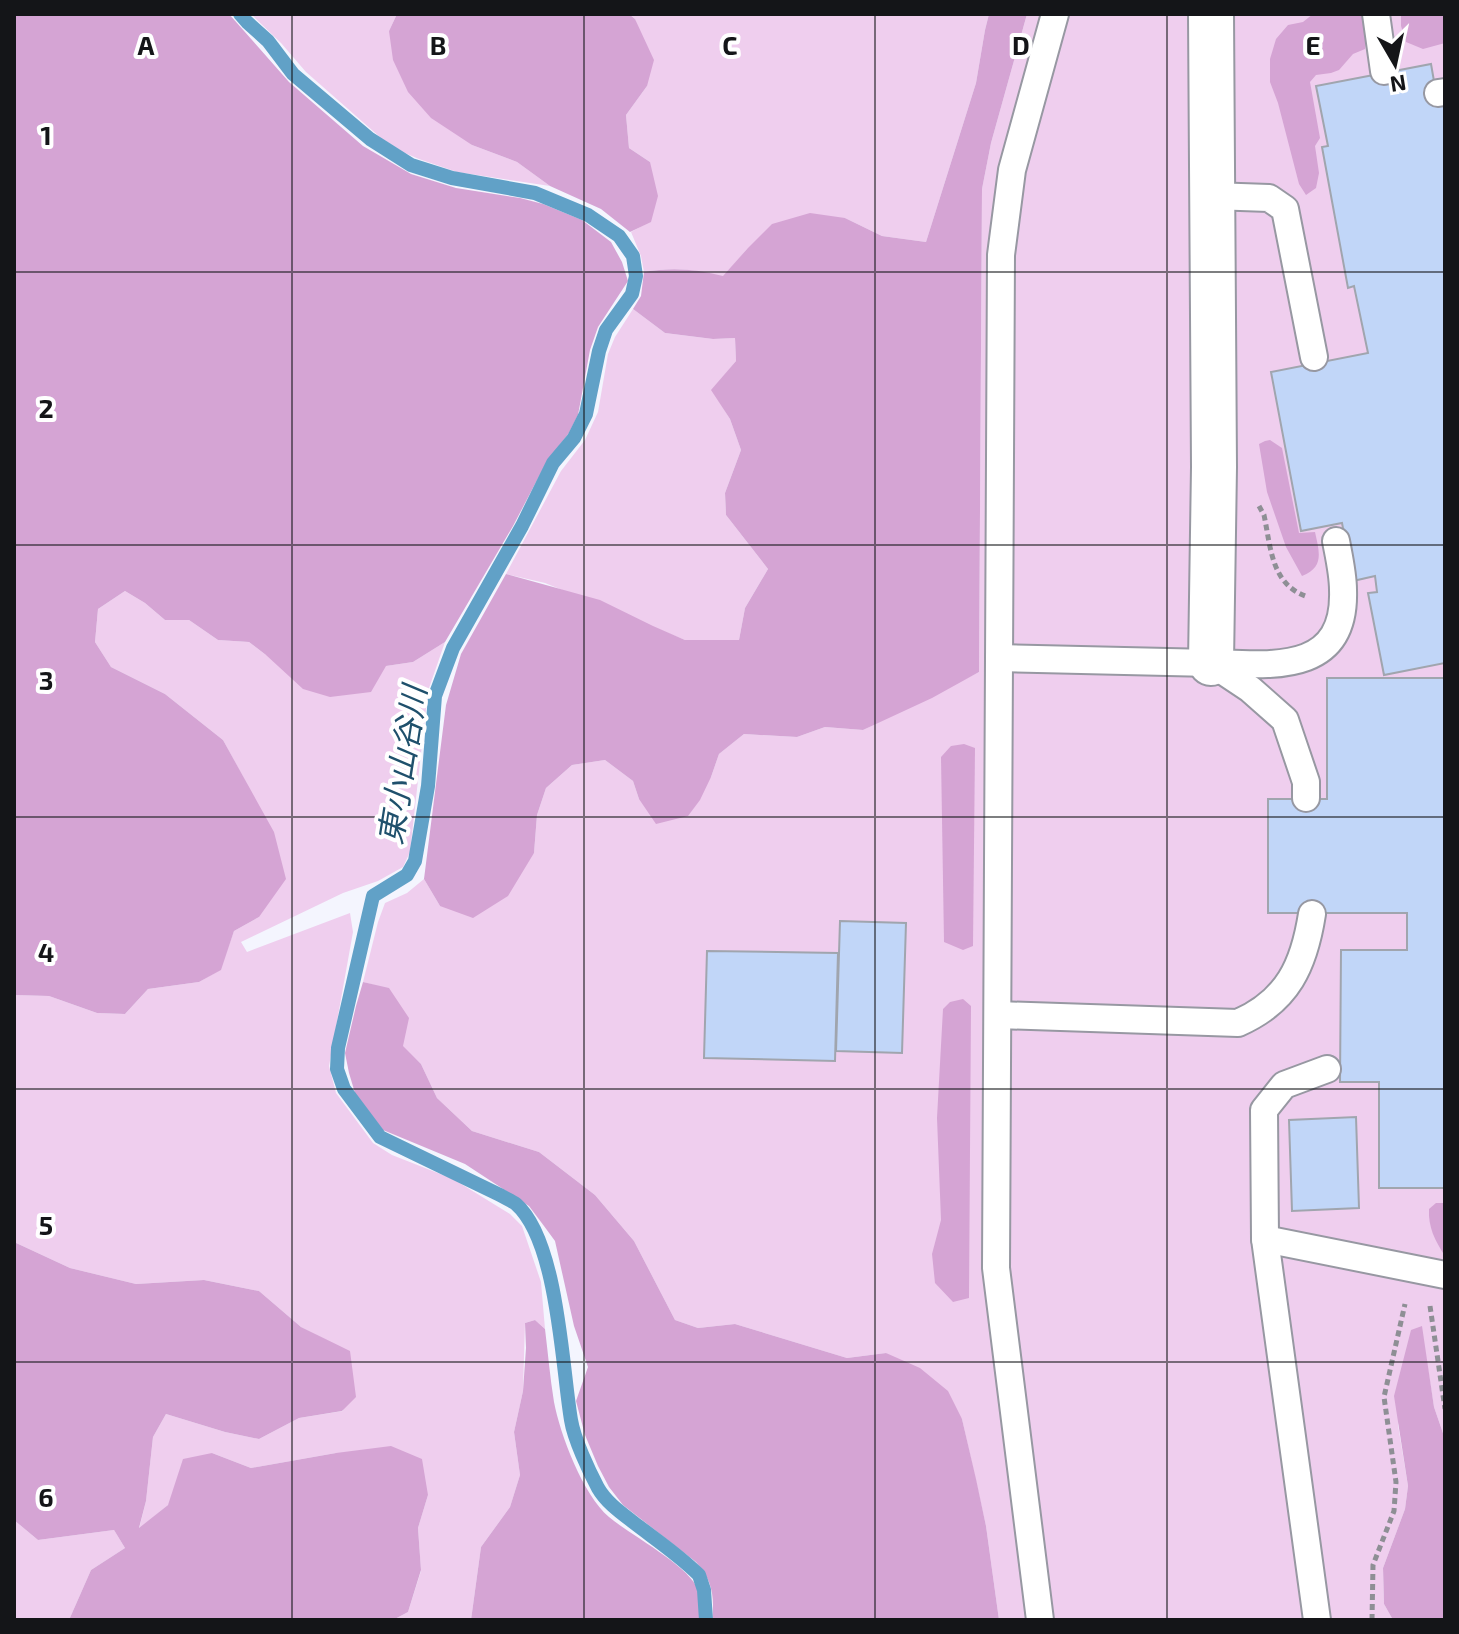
<svg xmlns="http://www.w3.org/2000/svg" width="1459" height="1634" font-family="'Exo 2','Noto Sans JP',sans-serif">
  <rect width="100%" height="100%" fill="#f4f5fe"/>
  <g fill="#efceee">
    <path d="M251,14H397L389,31L472,145L517,162L550,186L457,172L419,159L405,153L381,138L306,72L281,43Z"/>
    <path d="M629,14H989L985,30L976,83L926,242L882,236L845,218L747,249L723,277C697,269 671,267 644,272L641,256L631,232L651,221L650,162L629,148L626,115L647,86L635,19Z"/>
    <path d="M1027,14H1445V1439L1434,1407L1421,1326L1398,1425L1408,1486L1405,1509L1383,1568L1384,1604L1393,1620H999L986,1526L962,1419L886,1353L847,1358L735,1324L698,1328L675,1320L634,1241L595,1195L539,1152L472,1131L437,1098L421,1064L402,1046L408,1018L389,989L363,982L378,922L385,903L407,893L424,879L440,906L534,853L537,815L546,788L572,765L605,760L633,781L639,799L711,777L719,754L744,734L797,737L825,727L863,730L979,672L982,189L991,143Z"/>
    <path d="M633,309L665,333L713,339L735,338L736,361L712,390L730,419L741,450L725,493L726,515L768,569L745,608L739,640H685L545,583L506,574L561,471L585,440L598,412L608,354L615,337Z"/>
    <path d="M125,591L145,603L165,620H189L218,640L249,642L266,655L386,666L413,662L445,642L428,691L410,852L403,867L378,881L343,893L241,942L247,952L350,913L353,932L329,1066L336,1093L373,1143L392,1155L453,1179L510,1214L522,1226L541,1282L545,1329L535,1320L525,1323L523,1391L514,1432L520,1475L510,1507L481,1547L471,1620H393L408,1612L421,1571L418,1528L428,1495L336,1453L251,1468L212,1453L168,1505L139,1529L146,1501L153,1437L166,1414L225,1432L259,1439L299,1418L343,1411L350,1352L301,1327L259,1291L204,1280L136,1284L70,1268L14,1242V995L49,996L97,1013L125,1014L148,989L199,982L220,970L234,931L259,917L247,784L223,740L165,694L111,667L95,642L98,609Z"/>
    <path d="M14,1520L38,1540L114,1530L125,1548L91,1570L69,1620H14Z"/>
  </g>
  <g fill="#d5a4d4">
    <path d="M14,14H229L289,82L363,146L411,174L456,188L520,198L543,204L582,220L611,242L622,262L628,281L598,327L590,350L578,415L569,433L547,461L513,526L445,642L413,662L386,666L371,692L330,697L303,689L266,655L249,642L218,640L189,620H165L145,603L125,591L98,609L95,642L111,667L165,694L223,740L274,832L286,879L259,917L234,931L221,970L199,982L148,989L125,1014L97,1013L49,996L14,995Z"/>
    <path d="M397,14H629L635,19L654,60L647,86L626,115L629,148L650,162L658,196L651,222L630,232L601,209L550,186L517,162L472,145L431,118L408,92L393,60L389,31Z"/>
    <path d="M989,14H1027L991,143L982,189L979,672L932,698L863,730L825,727L797,737L744,734L719,754L711,777L700,800L688,816L656,824L639,799L633,781L605,760L572,765L546,788L537,815L534,853L508,896L473,918L440,906L424,879L446,705L461,654L506,574L600,600L653,626L685,640H739L745,608L768,569L726,515L725,493L741,450L730,419L711,390L736,361L735,338L713,339L665,333L633,309L641,296L644,272C671,267 697,269 723,276L747,249L772,224L810,213L845,218L882,236L926,242L976,83L985,30Z"/>
    <path d="M1313,14H1361L1368,30L1365,49L1353,54L1339,70L1331,73L1316,75L1310,82L1320,138L1315,146L1319,173L1316,188L1306,195L1299,184L1278,103L1270,82V59L1276,39L1288,25L1303,22Z"/>
    <path d="M1401,14H1445V43L1423,49L1406,42L1401,26Z"/>
    <path d="M1270,440L1282,448L1299,533L1315,532C1319,551 1325,567 1302,576L1286,547L1267,492L1259,444L1265,441Z"/>
    <path d="M964,744L975,748L973,946L963,950L944,942L941,757L951,746Z"/>
    <path d="M363,982L389,988L409,1018L403,1046L421,1064L437,1098L472,1131L539,1152L595,1195L634,1241L675,1320L698,1328L735,1324L847,1358L886,1353L920,1368L948,1391L962,1419L976,1479L986,1526L999,1620H712C715,1597 712,1579 696,1562L623,1505L609,1487L598,1466L585,1435L576,1401L588,1367L574,1326L555,1241L544,1226L529,1206L465,1164L383,1130L355,1093L349,1073L345,1053L356,1006Z"/>
    <path d="M963,999L971,1006L969,1298L953,1302L935,1283L932,1254L941,1220L937,1118L943,1009L950,1002Z"/>
    <path d="M1436,1203H1445V1256C1435,1241 1428,1227 1429,1209Z"/>
    <path d="M14,1242L70,1268L136,1284L204,1280L259,1291L301,1327L350,1351L356,1397L342,1411L299,1418L259,1439L225,1432L166,1414L153,1437L146,1501L139,1528L168,1505L183,1459L212,1453L251,1468L336,1453L391,1446L422,1459L428,1495L418,1528L421,1570L408,1612L393,1620H69L91,1570L125,1548L114,1530L38,1540L14,1520Z"/>
    <path d="M535,1320L545,1329C548,1353 550,1378 554,1402C560,1434 583,1495 609,1517C630,1535 690,1566 698,1590C701,1599 702,1611 699,1620H471L481,1547L510,1507L520,1475L514,1432L523,1391L526,1348L525,1323Z"/>
    <path d="M1422,1326L1434,1407L1445,1439V1620H1393L1384,1604L1383,1568L1405,1509L1408,1486L1394,1396L1411,1330Z"/>
  </g>
  <g fill="none" stroke-linecap="round" stroke-linejoin="round">
    <path stroke="#61a1c7" stroke-width="14" d="M240,14L247,22L268,41L293,74L370,139L411,165L452,178L535,193L588,215L619,236L633,256L636,276L632,294L606,330L599,351L586,414L574,438L553,463L522,526L453,648L435,696L428,786L415,861L407,875L373,896L338,1048L337,1069L344,1089L380,1137L500,1195C505,1198 512,1201 516,1204C558,1241 562,1367 571,1420C574,1439 589,1471 598,1488C606,1502 620,1512 633,1522C655,1539 679,1555 699,1575L704,1590L706,1620"/>
  </g>
  <g fill="#c1d6f8" stroke="#a0a5ae" stroke-width="2">
    <path d="M1431,64L1438,104L1444,102L1445,106V663L1384,675L1368,593L1377,592L1375,576L1353,581L1342,523L1301,531L1271,372L1368,353L1354,286L1348,288L1322,147L1328,146L1316,86Z"/>
    <path d="M1327,678H1445V1188H1379V1082H1340L1341,950H1407V913H1268V799H1327Z"/>
    <path d="M840,921L906,923L902,1053L836,1051Z"/>
    <path d="M707,951L838,953L835,1061L704,1058Z"/>
    <path d="M1356,1117L1359,1208L1292,1211L1289,1120Z"/>
  </g>
  <g fill="none" stroke-linecap="round" stroke-linejoin="round">
    <g stroke="#9798a2" stroke-width="30">
      <g id="service">
        <path d="M1376,14L1384,71"/>
        <path d="M1438,93L1445,92"/>
        <path d="M1212,196L1269,198L1285,209L1314,357"/>
        <path d="M999,658L1211,663L1250,689L1285,720L1306,782V798"/>
        <path d="M1211,663C1271,665 1346,675 1343,590C1343,574 1339,557 1336,541"/>
        <path d="M998,1015L1238,1023C1288,1001 1304,965 1312,914"/>
        <path d="M1265,1239L1445,1275"/>
        <path d="M1040,1620L996,1268L1001,255L1012,170L1055,14"/>
        <path d="M1317,1620L1265,1239L1264,1110L1284,1085L1327,1069"/>
      </g>
    </g>
    <g stroke="#9798a2" stroke-width="48">
      <path id="tertiary" d="M1211,663L1214,467L1211,14"/>
    </g>
    <g stroke="#8e8f95" stroke-width="5" stroke-dasharray="6 4" stroke-linecap="butt">
      <path d="M1259,506L1264,515C1271,548 1271,585 1308,597"/>
      <path d="M1430,1306L1445,1409"/>
      <path d="M1372,1620L1373,1565L1394,1511L1396,1482L1384,1397L1405,1304"/>
    </g>
    <use href="#service" stroke="#fff" stroke-width="26"/>
    <use href="#tertiary" stroke="#fff" stroke-width="44"/>
  </g>
  <path fill="none" stroke="#141518" stroke-width="2" stroke-opacity="0.55" d="M292,14V1620M584,14V1620M875,14V1620M1167,14V1620M14,272H1445M14,545H1445M14,817H1445M14,1089H1445M14,1362H1445"/>
  <g text-anchor="middle" dominant-baseline="central" stroke-width="8" stroke-linejoin="round" paint-order="stroke">
    <g font-size="32" font-style="italic" fill="#1f506c" stroke="#fff">
      <text transform="translate(401 765) rotate(-81)">東小山谷川</text>
    </g>
  </g>
  <g font-size="26" text-anchor="middle" font-weight="bold" fill="#141518" stroke="#fff" stroke-width="8" stroke-linejoin="round" paint-order="stroke">
    <text x="146" y="55">A</text>
    <text x="438" y="55">B</text>
    <text x="730" y="55">C</text>
    <text x="1021" y="55">D</text>
    <text x="1313" y="55">E</text>
    <text x="46" y="145">1</text>
    <text x="46" y="418">2</text>
    <text x="46" y="690">3</text>
    <text x="46" y="962">4</text>
    <text x="46" y="1235">5</text>
    <text x="46" y="1507">6</text>
  </g>
  <rect width="1459" height="1634" fill="none" stroke="#141518" stroke-width="32"/>
  <g transform="translate(1395 64) rotate(171)" stroke="#ffffff" stroke-width="6" paint-order="stroke">
  <path d="M0-6L14 30L0 20L-14 30Z" fill="#141518"/>
  <text y="-12" font-size="22" font-weight="bold" text-anchor="middle" fill="#141518">N</text>
  </g>
</svg>
